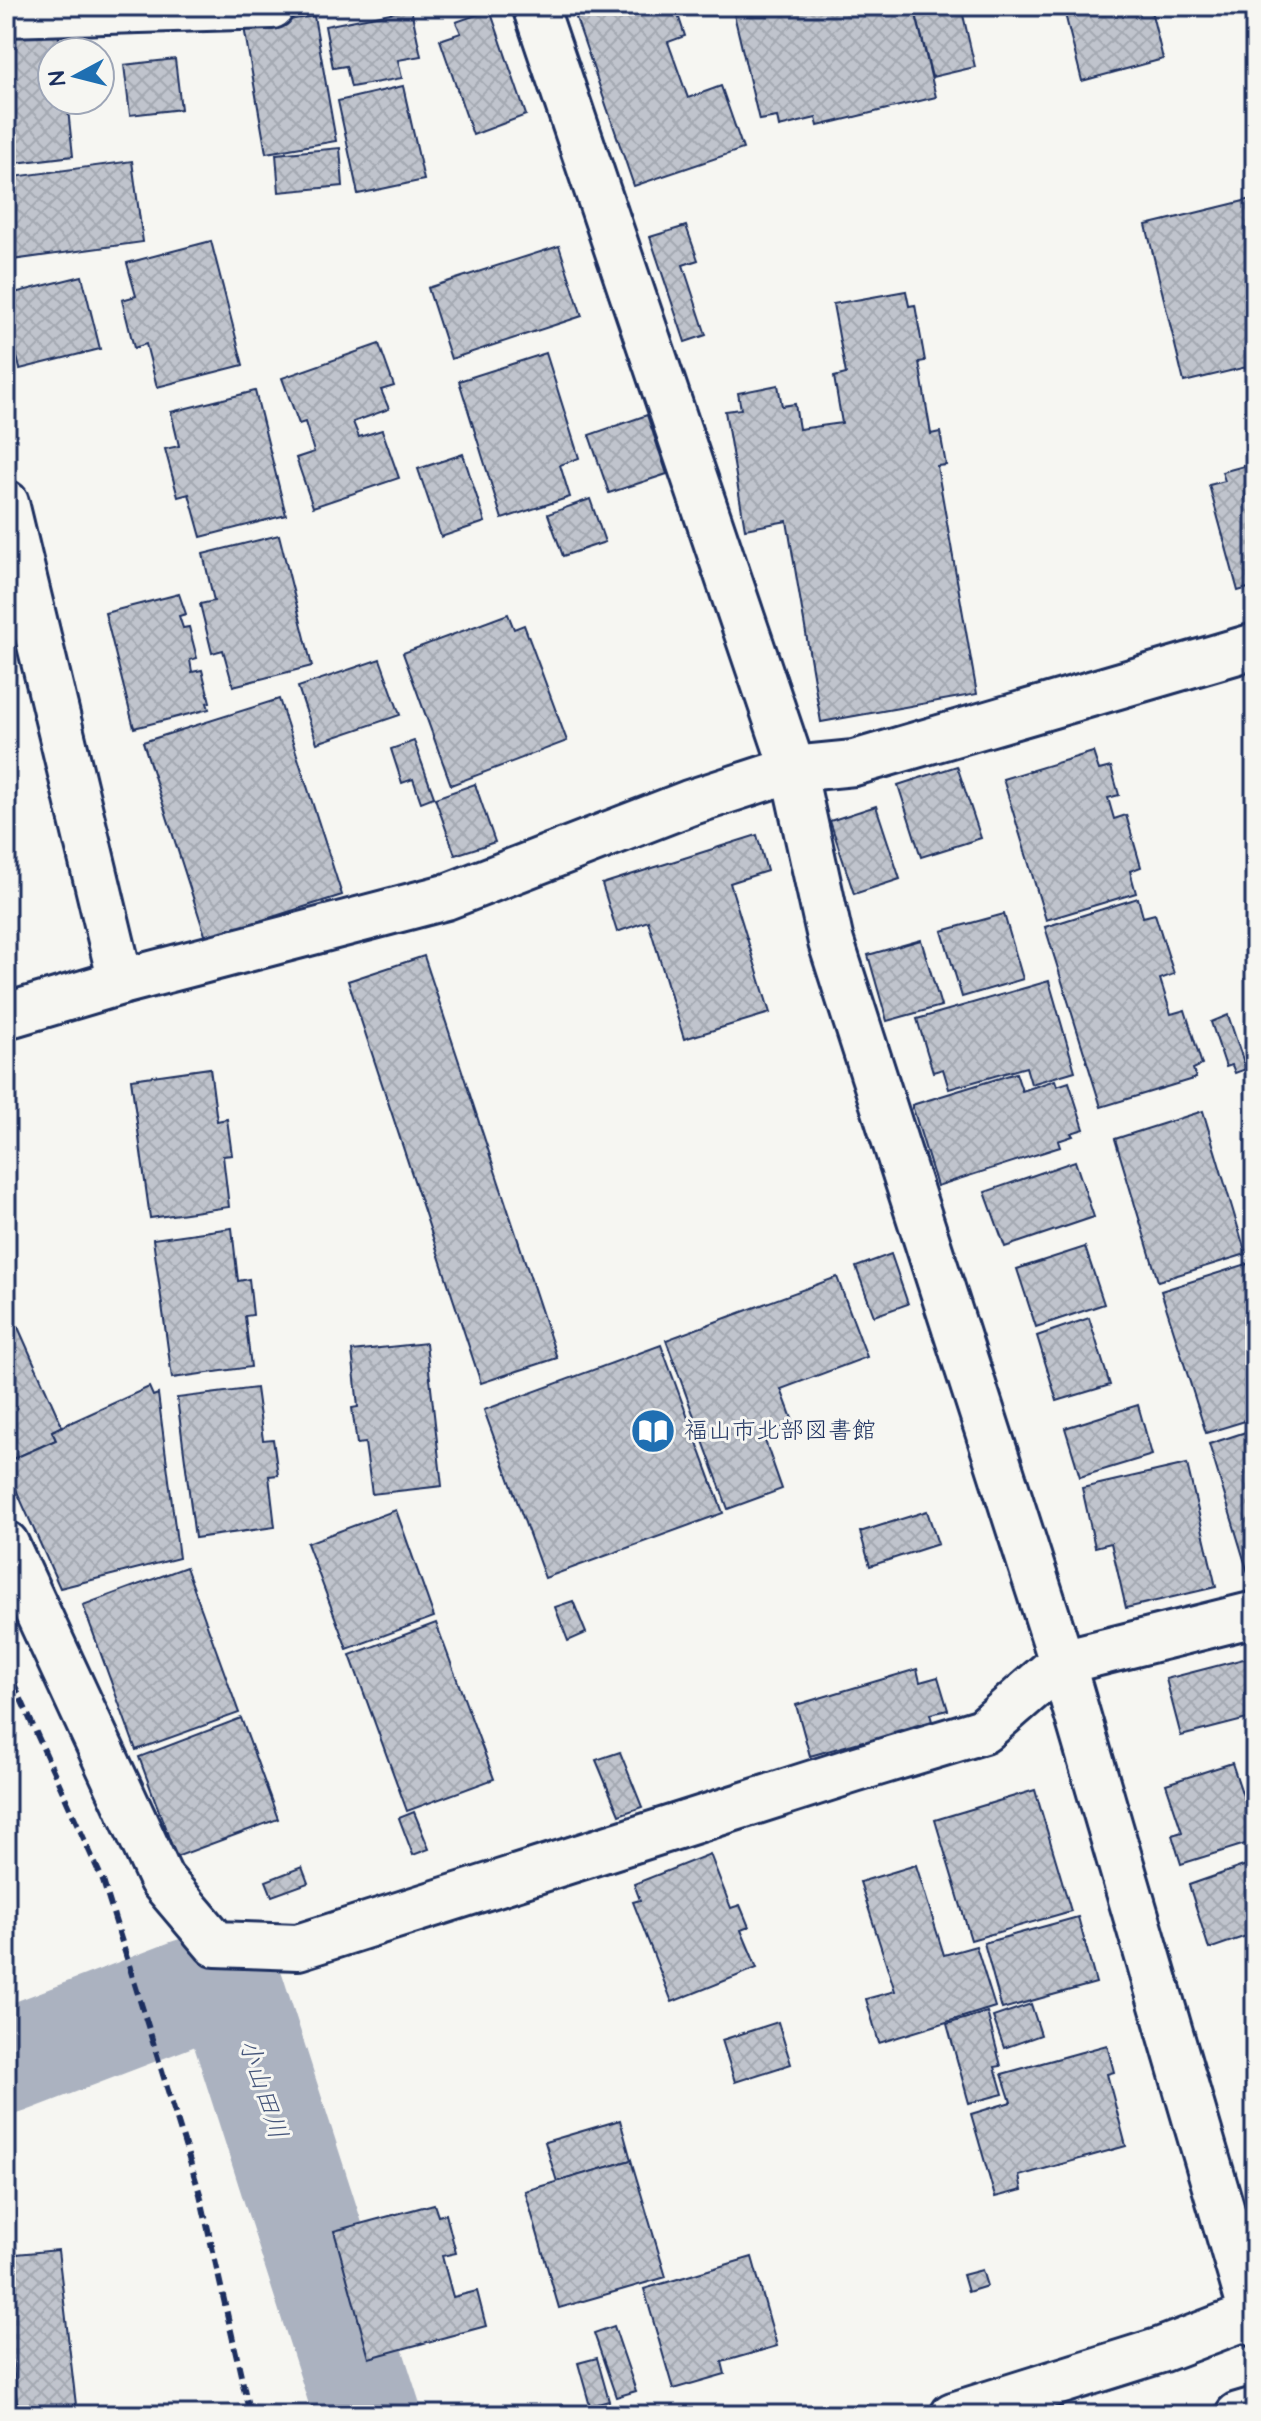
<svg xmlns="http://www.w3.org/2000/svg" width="1261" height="2421" font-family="'Architects Daughter','Klee One',sans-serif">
  <defs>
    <pattern id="building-cross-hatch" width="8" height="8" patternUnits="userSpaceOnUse" patternTransform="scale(2)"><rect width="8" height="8" fill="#c0c4cd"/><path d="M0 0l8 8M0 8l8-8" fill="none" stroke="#a4a9b2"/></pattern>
  </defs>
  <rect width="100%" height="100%" fill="#f6f6f2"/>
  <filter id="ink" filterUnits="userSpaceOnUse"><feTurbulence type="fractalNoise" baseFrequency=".0125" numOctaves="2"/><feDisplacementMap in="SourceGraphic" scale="16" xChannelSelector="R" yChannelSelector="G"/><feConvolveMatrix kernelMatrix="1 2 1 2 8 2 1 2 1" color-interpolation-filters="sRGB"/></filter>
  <g filter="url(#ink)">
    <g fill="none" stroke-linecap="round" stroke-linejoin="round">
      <path stroke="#abb2c0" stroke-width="106" d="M6,2062L191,1991H232L368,2415"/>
    </g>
    <g fill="url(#building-cross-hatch)" stroke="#1b2f5e" stroke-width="2">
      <path d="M590,6H675L685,36L668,42L688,98L721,86L743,149L634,186L574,12Z"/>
      <path d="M732,6H914L936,97L818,126L816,118L779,127L777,117L759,120Z"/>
      <path d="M914,6H961L975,67L932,77Z"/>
      <path d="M1063,6H1150L1163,59L1082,81Z"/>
      <path d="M411,9L421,56L398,60L402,78L351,87L346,66L333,68L325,26Z"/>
      <path d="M490,10L526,115L473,135L440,40L461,33L456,22Z"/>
      <path d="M314,16L336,141L266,153L244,27Z"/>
      <path d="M58,30L61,52H52V100H67L73,156L6,164V36Z"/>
      <path d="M175,59L181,109L130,115L124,65Z"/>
      <path d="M403,86L424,180L358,194L338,101Z"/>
      <path d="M340,148L343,186L279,192L276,154Z"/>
      <path d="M132,161L143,242L12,260L6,218V178Z"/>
      <path d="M1252,199L1255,213V236L1248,237L1255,265V365L1184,382L1146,225Z"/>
      <path d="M686,226L698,260L683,265L706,335L685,342L650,237Z"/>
      <path d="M211,241L243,365L157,387L146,344L134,348L122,300L136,296L127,263Z"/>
      <path d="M559,246L582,316L451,359L428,288Z"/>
      <path d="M82,276L100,349L20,369L6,312V295Z"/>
      <path d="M906,291L909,306L915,305L925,361L919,362L931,434L940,432L946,465L937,466L977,694L821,722L787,521L745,529L725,411L741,409L738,393L778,385L782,406L795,404L799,429L842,423L834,377L846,374L833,304Z"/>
      <path d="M379,344L394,386L381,390L389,409L353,422L359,437L382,430L399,478L313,507L296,458L314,452L305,422L299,424L282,378Z"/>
      <path d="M546,353L579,458L560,465L570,497L502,519L459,381Z"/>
      <path d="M255,391L286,515L201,537L189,494L178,497L165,449L179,446L171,412Z"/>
      <path d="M647,415L667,474L609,493L589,435Z"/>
      <path d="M463,454L485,522L441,537L418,469Z"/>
      <path d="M1255,463V586L1238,591L1209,485L1225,481L1222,472Z"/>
      <path d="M590,499L605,542L563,556L548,514Z"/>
      <path d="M279,535L312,666L233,686L223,650L212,653L200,604L214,601L203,554Z"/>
      <path d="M179,594L186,614L179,616L183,628L189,627L197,658L190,660L192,672L202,670L210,702L207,703L209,709L134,728L105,613Z"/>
      <path d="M508,614L514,629L524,625L567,741L451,785L403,653Z"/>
      <path d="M380,659L400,715L317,743L298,687Z"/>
      <path d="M279,699L342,895L206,938L143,742Z"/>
      <path d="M414,741L434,797L421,802L413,779L402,783L391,749Z"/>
      <path d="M1093,752L1099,770L1111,767L1119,795L1108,798L1114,819L1126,815L1141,867L1130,871L1136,893L1046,920L1003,779Z"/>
      <path d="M957,766L981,838L921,857L898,785Z"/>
      <path d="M475,784L495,842L455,855L435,798Z"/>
      <path d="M876,806L900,879L854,894L830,821Z"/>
      <path d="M757,835L767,871L730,883L770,1013L684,1039L648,921L617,932L602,884Z"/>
      <path d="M1138,898L1143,917L1155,914L1174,974L1160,979L1171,1014L1185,1010L1202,1065L1193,1069L1196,1078L1101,1107L1045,927Z"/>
      <path d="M1004,914L1023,979L962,997L942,931Z"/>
      <path d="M921,940L941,1006L887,1021L868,955Z"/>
      <path d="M424,956L557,1358L481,1383L348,981Z"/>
      <path d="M1049,981L1075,1071L1031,1084L1026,1067L949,1089L943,1069L933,1072L917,1019Z"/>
      <path d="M1228,1015L1246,1069L1235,1073L1232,1065L1226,1067L1211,1022Z"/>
      <path d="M210,1068L217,1121L227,1119L232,1155L223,1156L229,1207L150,1218L131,1079Z"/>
      <path d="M1016,1073L1022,1091L1055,1080L1057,1086L1069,1082L1084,1129L1071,1133L1073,1136L1058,1141L1060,1147L937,1186L912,1105Z"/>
      <path d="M1203,1111L1246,1254L1158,1281L1115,1139Z"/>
      <path d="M1075,1161L1094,1217L1005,1247L985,1192Z"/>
      <path d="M232,1228L238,1281L249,1279L253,1315L245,1316L251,1367L172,1378L153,1239Z"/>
      <path d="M1085,1247L1104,1304L1036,1327L1017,1269Z"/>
      <path d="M891,1254L908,1304L874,1316L856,1267Z"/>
      <path d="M1250,1263L1255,1278V1418L1206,1433L1161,1291Z"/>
      <path d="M837,1277L867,1357L781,1389L794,1424L763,1435L782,1489L728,1509L666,1340Z"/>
      <path d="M6,1300L62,1426L52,1431L56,1440L6,1462Z"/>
      <path d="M1089,1318L1110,1385L1057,1401L1037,1336Z"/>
      <path d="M426,1343L442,1486L372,1494L365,1443L357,1444L352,1408L358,1407L352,1351Z"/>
      <path d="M661,1345L723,1513L545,1578L484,1410Z"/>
      <path d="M149,1387L153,1396L158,1394L179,1558L60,1588L6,1467V1462L56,1440L52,1431Z"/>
      <path d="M256,1388L263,1440L273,1439L278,1475L269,1476L275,1527L195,1538L177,1398Z"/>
      <path d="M1138,1405L1152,1455L1080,1477L1065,1428Z"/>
      <path d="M1255,1429V1585L1252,1586L1209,1444Z"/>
      <path d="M1187,1464L1216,1587L1126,1608L1111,1543L1095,1547L1082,1488Z"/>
      <path d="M396,1510L434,1617L347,1649L307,1543Z"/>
      <path d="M927,1511L938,1544L870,1566L860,1532Z"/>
      <path d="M186,1567L239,1713L136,1750L83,1605Z"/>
      <path d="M573,1601L586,1633L568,1641L555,1607Z"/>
      <path d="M436,1623L494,1779L407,1811L350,1655Z"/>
      <path d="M1255,1656V1717L1181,1736L1166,1679Z"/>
      <path d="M917,1669L920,1682L938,1677L948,1710L930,1714L932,1721L894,1732L896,1739L865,1748L863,1741L810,1756L796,1705Z"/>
      <path d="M241,1718L278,1819L176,1857L139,1757Z"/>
      <path d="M620,1752L642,1807L619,1815L596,1760Z"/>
      <path d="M1232,1763L1255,1832V1841L1181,1864L1172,1835L1182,1832L1166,1784Z"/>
      <path d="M1035,1790L1071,1911L971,1940L935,1820Z"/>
      <path d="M414,1812L429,1849L413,1855L399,1818Z"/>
      <path d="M710,1854L731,1908L740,1905L749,1927L741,1930L757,1968L672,2002L633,1902L640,1900L634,1884Z"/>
      <path d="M1255,1862V1933L1209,1949L1189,1885Z"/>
      <path d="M916,1865L944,1955L976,1946L995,2007L879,2043L866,1999L895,1991L860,1882Z"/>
      <path d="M302,1867L308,1883L272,1896L266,1881Z"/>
      <path d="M1078,1917L1096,1983L1002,2009L984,1943Z"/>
      <path d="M1031,2004L1041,2035L1004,2048L993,2017Z"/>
      <path d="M987,2012L1001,2066L995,2067L1003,2094L969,2103L947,2024Z"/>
      <path d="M778,2022L791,2064L735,2082L722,2040Z"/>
      <path d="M1107,2045L1114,2072L1107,2074L1126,2146L1019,2176L1022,2190L995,2197L971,2114L1011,2102L1002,2074Z"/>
      <path d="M620,2120L631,2160L557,2182L545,2142Z"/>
      <path d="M631,2160L666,2277L559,2308L525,2191Z"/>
      <path d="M434,2204L438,2216L446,2214L456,2253L442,2256L453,2297L477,2291L486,2326L369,2358L334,2231Z"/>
      <path d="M58,2250L76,2405L18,2411L6,2304V2255Z"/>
      <path d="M752,2257L777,2346L722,2362L725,2374L673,2389L644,2289Z"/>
      <path d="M982,2270L987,2286L968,2292L963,2275Z"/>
      <path d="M614,2326L636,2391L616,2397L594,2333Z"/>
      <path d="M597,2358L609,2401L590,2406L578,2363Z"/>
    </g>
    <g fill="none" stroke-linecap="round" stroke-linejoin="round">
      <g stroke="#1b2f5e" stroke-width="50">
        <g id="minor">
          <path d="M535,6L793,769L831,942L1062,1662L1255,2324"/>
          <path d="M6,14L272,6"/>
          <path d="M6,503L121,982"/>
          <path d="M6,1016L121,982L446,897L689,803L793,769L854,763L1255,646"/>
          <path d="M6,1544L161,1879L216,1944L298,1947L854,1770L983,1731L1062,1662L1255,1614"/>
          <path d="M953,2415L1161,2350L1255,2314"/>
          <path d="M1238,2415L1255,2410"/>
        </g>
      </g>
      <use href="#minor" stroke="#f6f6f2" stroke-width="44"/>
      <path stroke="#1b2f5e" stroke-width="6" stroke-dasharray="12 6" stroke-linecap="butt" d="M6,1666L103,1881L200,2194L250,2415"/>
    </g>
  </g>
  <defs>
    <g id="library-disc" transform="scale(2.3)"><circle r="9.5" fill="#1f6fb2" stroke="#f6f6f2"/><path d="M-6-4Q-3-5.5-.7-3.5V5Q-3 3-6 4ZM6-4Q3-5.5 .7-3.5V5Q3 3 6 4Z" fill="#fff"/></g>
  </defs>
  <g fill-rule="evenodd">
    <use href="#library-disc" x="653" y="1431"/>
  </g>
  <g text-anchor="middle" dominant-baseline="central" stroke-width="6" stroke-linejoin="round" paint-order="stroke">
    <g font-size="24" fill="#1b2f5e" stroke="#f6f6f2" text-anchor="start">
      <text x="684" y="1431">福山市北部図書館</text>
    </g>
    <g font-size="26" font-style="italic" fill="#46567b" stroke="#f6f6f2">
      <text transform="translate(263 2089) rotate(72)">小山田川</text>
    </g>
  </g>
  <rect width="1261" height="2421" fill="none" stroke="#f6f6f2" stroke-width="32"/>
  <rect x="16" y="16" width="1229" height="2389" fill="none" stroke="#1b2f5e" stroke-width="3" filter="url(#ink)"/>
  <g transform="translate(76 76) rotate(263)"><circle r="38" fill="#f6f6f2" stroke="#9ea6b7" stroke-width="2"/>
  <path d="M0-6L14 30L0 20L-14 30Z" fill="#1f6fb2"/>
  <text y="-12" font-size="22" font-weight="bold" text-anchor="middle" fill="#1b2f5e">N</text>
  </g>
</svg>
